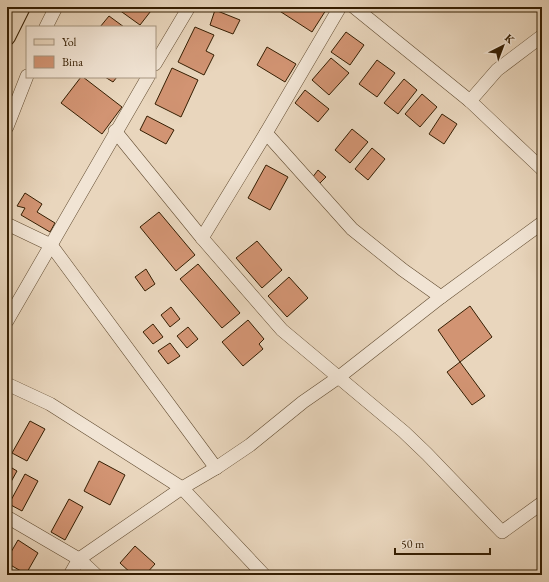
<svg xmlns="http://www.w3.org/2000/svg" width="549" height="582" font-family="'EB Garamond',serif">
  <rect width="100%" height="100%" fill="#e9d6bd"/>
  <filter id="stains"><feTurbulence type="fractalNoise" baseFrequency=".005" numOctaves="4"/><feColorMatrix values="0 0 0 0 .2 0 0 0 0 .09 0 0 0 0 .02 0 0 0 .5 -.17"/></filter>
  <radialGradient id="worn" r=".72"><stop offset=".6" stop-color="#630" stop-opacity="0"/><stop offset="1" stop-color="#630" stop-opacity=".3"/></radialGradient>
  <g fill="#d29473" stroke="#351e02">
    <path d="M115,7H154L140,25Z"/>
    <path d="M280,7H321L326,10L312,32L278,10Z"/>
    <path d="M215,10L240,20L233,34L210,25Z"/>
    <path d="M109,16L124,27H100Z"/>
    <path d="M195,27L214,35L206,51L214,55L204,75L178,62Z"/>
    <path d="M346,32L364,45L350,65L331,52Z"/>
    <path d="M267,47L296,64L285,82L257,65Z"/>
    <path d="M331,58L349,73L329,95L312,80Z"/>
    <path d="M377,60L395,73L377,97L359,84Z"/>
    <path d="M172,68L198,80L181,117L155,104Z"/>
    <path d="M81,77H83L122,107L102,134L61,103Z"/>
    <path d="M105,77H117L113,82Z"/>
    <path d="M404,79L417,90L398,114L384,103Z"/>
    <path d="M305,90L329,109L318,122L295,103Z"/>
    <path d="M422,94L437,107L420,127L405,114Z"/>
    <path d="M442,114L457,124L444,144L429,134Z"/>
    <path d="M147,116L174,130L166,144L140,130Z"/>
    <path d="M352,129L368,142L350,163L335,150Z"/>
    <path d="M372,148L385,159L368,180L355,169Z"/>
    <path d="M266,165L288,177L270,210L248,198Z"/>
    <path d="M318,170L326,177L319,184L312,178Z"/>
    <path d="M25,193L42,204L37,212L55,223L50,232L21,215L25,208L17,206Z"/>
    <path d="M159,212L195,255L176,271L140,227Z"/>
    <path d="M257,241L282,270L262,288L236,258Z"/>
    <path d="M198,264L240,313L222,328L180,279Z"/>
    <path d="M146,269L155,284L145,291L135,277Z"/>
    <path d="M289,277L308,298L287,317L268,296Z"/>
    <path d="M470,306L492,337L460,362L438,330Z"/>
    <path d="M171,307L180,319L170,327L161,315Z"/>
    <path d="M248,320L264,339L259,344L263,349L243,366L222,342Z"/>
    <path d="M153,324L163,337L153,344L143,332Z"/>
    <path d="M188,327L198,339L187,348L177,336Z"/>
    <path d="M170,343L180,356L168,364L158,351Z"/>
    <path d="M460,362L485,396L472,405L447,372Z"/>
    <path d="M30,421L45,429L27,461L12,453Z"/>
    <path d="M99,461L125,475L110,505L84,491Z"/>
    <path d="M7,465L17,471L7,489Z"/>
    <path d="M25,474L38,481L22,511L9,504Z"/>
    <path d="M69,499L83,507L65,540L51,532Z"/>
    <path d="M18,540L38,553L26,574L7,563V559Z"/>
    <path d="M135,546L155,564L145,575H133L120,563Z"/>
  </g>
  <g fill="none" stroke-linecap="round" stroke-linejoin="round">
    <g stroke="#624c31" stroke-width="14">
      <g id="minor">
        <path d="M354,7L470,101L542,169"/>
        <path d="M46,27L56,7"/>
        <path d="M155,64L189,7"/>
        <path d="M470,101L497,70L542,36"/>
        <path d="M7,127L27,76"/>
        <path d="M115,131L202,238L282,330L404,432L427,454L502,532L542,503"/>
        <path d="M266,133L352,229L403,270L441,297"/>
        <path d="M7,224L51,245L216,468"/>
        <path d="M202,238L266,133L340,7"/>
        <path d="M7,321L148,77"/>
        <path d="M7,384L50,404L182,488L264,575"/>
        <path d="M7,517L79,559L96,575"/>
        <path d="M70,575L79,559L182,488L216,468L250,445L303,402L339,377L441,297L542,223"/>
      </g>
    </g>
    <g stroke="#351e02" stroke-width="18">
      <path id="major" d="M7,37L22,7"/>
    </g>
    <use href="#minor" stroke="#f1e4d4" stroke-width="13"/>
    <use href="#major" stroke="#e9d6bd" stroke-width="16"/>
  </g>
  <rect width="549" height="582" fill="none" stroke="#e9d6bd" stroke-width="24"/>
  <rect x="8" y="8" width="533" height="566" fill="none" stroke="#351e02" stroke-width="2"/>
  <rect x="12" y="12" width="525" height="558" fill="none" stroke="#351e02"/>
  <rect x="26" y="26" width="130" height="52" fill="#f1e4d4" stroke="#a69580"/>
  <rect x="34" y="39" width="20" height="6" fill="#e9d6bd" stroke="#a69580"/>
  <text x="62" y="46" font-size="12" fill="#351e02">Yol</text>
  <rect x="34" y="56" width="20" height="12" fill="#d29473" stroke="#a69580"/>
  <text x="62" y="66" font-size="12" fill="#351e02">Bina</text>
  <g transform="translate(503 46) rotate(42)" stroke="#f1e4d4" stroke-width="3" paint-order="stroke">
  <path d="M0-3L7 15L0 10L-7 15Z" fill="#351e02"/>
  <text y="-6" font-size="11" font-weight="bold" text-anchor="middle" fill="#351e02">K</text>
  </g>
  <path d="M395 548v6h95v-6" fill="none" stroke="#351e02" stroke-width="2"/>
  <text x="401" y="548" font-size="12" fill="#351e02" stroke="#f1e4d4" stroke-width="3" paint-order="stroke">50 m</text>
  <rect width="100%" height="100%" filter="url(#stains)"/>
  <rect width="100%" height="100%" fill="url(#worn)"/>
</svg>
